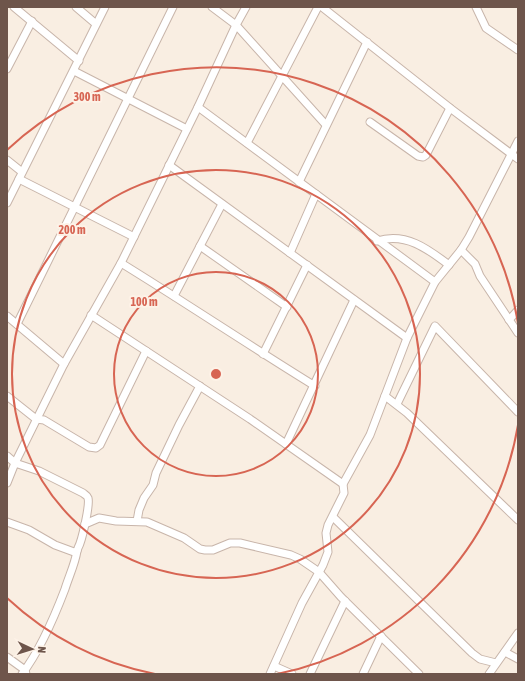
<svg xmlns="http://www.w3.org/2000/svg" width="525" height="681" font-family="'Asap Condensed',sans-serif">
  <rect width="100%" height="100%" fill="#f9eee2"/>
  <g fill="none" stroke-linecap="round" stroke-linejoin="round">
    <g stroke="#c8b5aa" stroke-width="9">
      <g id="minor">
        <path d="M14,7L79,61"/>
        <path d="M76,7L96,24"/>
        <path d="M212,7L236,25L326,125"/>
        <path d="M322,7L450,108L518,159"/>
        <path d="M476,7L486,28L518,50"/>
        <path d="M7,69L32,21"/>
        <path d="M74,71L187,129"/>
        <path d="M198,107L435,282"/>
        <path d="M370,122L418,156L423,157L426,155L450,108"/>
        <path d="M247,143L318,7"/>
        <path d="M7,160L22,172"/>
        <path d="M169,165L407,338"/>
        <path d="M19,179L134,237"/>
        <path d="M299,182L367,42"/>
        <path d="M7,203L105,7"/>
        <path d="M377,241C406,232 428,249 449,265"/>
        <path d="M200,246L287,307"/>
        <path d="M461,250L475,264L480,276L518,333"/>
        <path d="M290,253L316,194"/>
        <path d="M121,263C186,303 250,346 315,386"/>
        <path d="M174,296L222,204"/>
        <path d="M91,315L250,419L343,484"/>
        <path d="M7,316L64,364"/>
        <path d="M509,320L518,310"/>
        <path d="M17,324L173,7"/>
        <path d="M263,354L307,265"/>
        <path d="M7,396L36,419L44,420L89,447L96,448L100,445L146,351"/>
        <path d="M385,396L407,413L518,520"/>
        <path d="M397,404L435,326L518,412"/>
        <path d="M286,444L354,300"/>
        <path d="M7,456L15,463L39,471L83,493C85,495 87,495 88,498C90,505 82,541 78,548C77,552 77,551 74,552L55,545L29,530L7,522"/>
        <path d="M7,483L15,463L64,364L121,263L198,107L236,25L246,7"/>
        <path d="M333,517L472,653L480,659L496,663"/>
        <path d="M137,521L139,510L144,498L153,485L156,473L179,425L200,386"/>
        <path d="M85,524L99,518L116,521L147,522L184,538L200,549L205,550H213L230,543H240L291,555L300,559L319,572L341,597L419,674"/>
        <path d="M505,652L518,659"/>
        <path d="M7,657L25,670L26,674"/>
        <path d="M274,666L292,674"/>
        <path d="M22,674C41,649 54,618 65,589C69,576 75,564 77,551"/>
        <path d="M270,674L302,603L323,565L328,552L326,533L328,525L344,493L343,484L370,435L407,338L435,282L461,250L469,237L518,141"/>
        <path d="M310,674L345,601"/>
        <path d="M363,674L381,636"/>
        <path d="M489,674L518,633"/>
      </g>
    </g>
    <use href="#minor" stroke="#fff" stroke-width="7"/>
  </g>
  <g fill="none" stroke="#d76553" stroke-width="2">
    <circle cx="216" cy="374" r="102"/>
    <circle cx="216" cy="374" r="204"/>
    <path d="M518 425A306 306 0 0 1 277 674M155 674A306 306 0 0 1 7 598M7 150A306 306 0 0 1 518 323"/>
  </g>
  <circle cx="216" cy="374" r="6" fill="#d76553" stroke="#fdf2e7" stroke-width="2"/>
  <g font-size="12" text-anchor="middle" font-weight="bold" fill="#d76553" stroke="#fdf2e7" stroke-width="4" stroke-linejoin="round" paint-order="stroke">
    <text x="87" y="101">300 m</text>
    <text x="72" y="234">200 m</text>
    <text x="144" y="306">100 m</text>
  </g>
  <rect width="525" height="681" fill="none" stroke="#6e554b" stroke-width="16"/>
  <g transform="translate(32 649) rotate(94)" stroke="#fdf2e7" stroke-width="3" paint-order="stroke">
  <path d="M0-3L7 15L0 10L-7 15Z" fill="#6e554b"/>
  <text y="-6" font-size="11" font-weight="bold" text-anchor="middle" fill="#6e554b">N</text>
  </g>
</svg>
